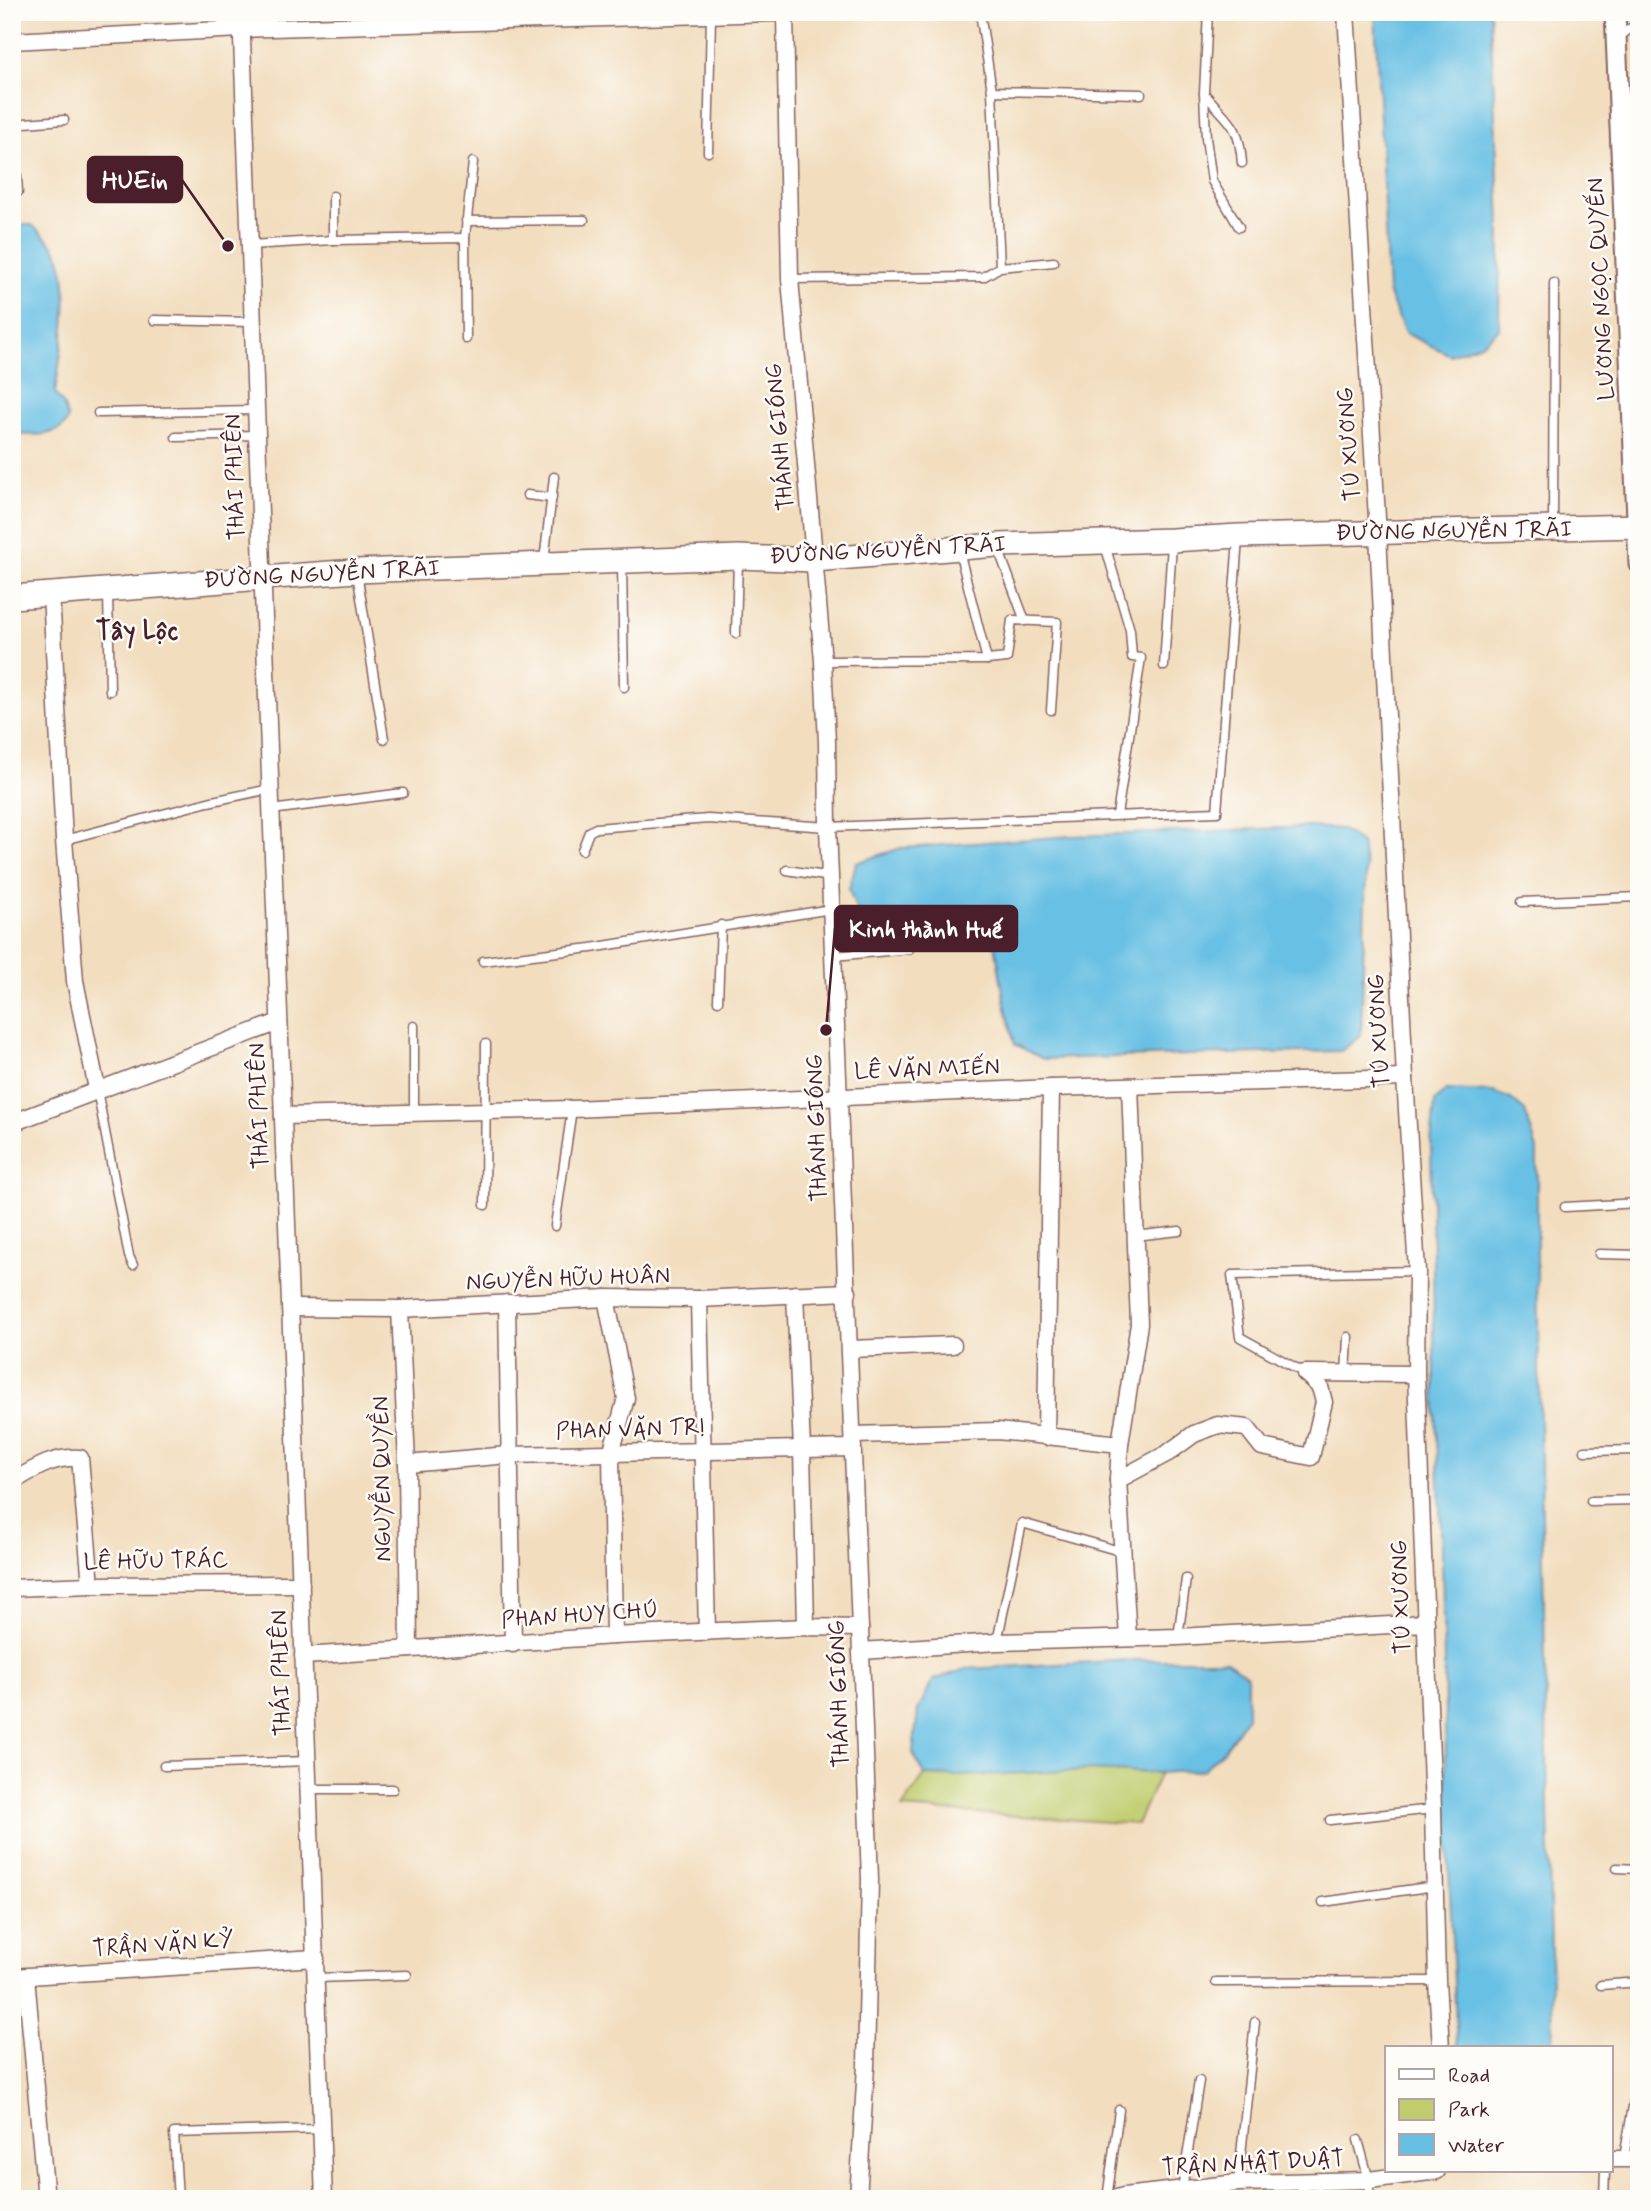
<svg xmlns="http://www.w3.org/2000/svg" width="1651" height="2211" font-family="Mynerve,sans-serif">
  <rect width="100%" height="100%" fill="#fdfcf7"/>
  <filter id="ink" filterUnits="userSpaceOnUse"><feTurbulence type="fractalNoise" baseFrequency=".0143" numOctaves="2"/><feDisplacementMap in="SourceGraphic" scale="14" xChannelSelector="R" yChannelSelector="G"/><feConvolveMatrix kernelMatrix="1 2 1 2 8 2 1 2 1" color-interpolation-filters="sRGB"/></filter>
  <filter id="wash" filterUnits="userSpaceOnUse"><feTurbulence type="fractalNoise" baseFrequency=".00686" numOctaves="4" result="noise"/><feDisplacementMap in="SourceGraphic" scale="28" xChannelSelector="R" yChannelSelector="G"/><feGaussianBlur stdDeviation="1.57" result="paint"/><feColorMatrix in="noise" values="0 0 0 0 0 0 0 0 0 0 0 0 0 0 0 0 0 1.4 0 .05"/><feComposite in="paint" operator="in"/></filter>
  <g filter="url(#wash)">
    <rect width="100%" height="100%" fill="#f2ddbe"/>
    <path fill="#c0cd6f" stroke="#85764d" stroke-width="2" d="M1086,1770L1160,1773L1137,1824L902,1808L925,1775L958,1776Z"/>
    <g fill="#67c0e4" stroke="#587088" stroke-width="2">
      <path d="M1375,12H1490L1500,222L1499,329L1481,344L1450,355L1405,333L1388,292Z"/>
      <path d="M22,225H32C42,236 55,243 60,258C73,295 60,355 55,393L64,406L68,419C60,438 30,435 12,434V232Z"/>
      <path d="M1309,827L1341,829L1361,843L1366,867L1361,1036L1341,1051L1043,1059L1015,1044L1005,1004L993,932L979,922L891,927L860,920L849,889L856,863L901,848L1071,836Z"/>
      <path d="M1446,1090L1493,1092L1511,1099L1525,1111L1537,1149V1274L1553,2048H1457L1447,1825L1442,1555L1435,1393L1431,1143L1435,1101Z"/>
      <path d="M1131,1660H1225L1247,1675V1717L1225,1749L1203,1770L1160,1773L1086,1770L958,1776L925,1775L913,1753L918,1710L933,1680L966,1669Z"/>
    </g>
  </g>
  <g filter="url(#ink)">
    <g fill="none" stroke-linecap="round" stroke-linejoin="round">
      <g stroke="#85625e" stroke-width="11">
        <g id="service">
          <path d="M980,12L992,91L1000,267"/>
          <path d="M1208,12L1204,93L1206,138L1212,181L1239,227"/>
          <path d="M1619,37L1639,22"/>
          <path d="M992,91L1141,94"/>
          <path d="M1204,93C1229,123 1239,122 1242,163"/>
          <path d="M12,124L64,120"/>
          <path d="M13,124L18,192"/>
          <path d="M708,152L711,15"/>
          <path d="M466,221L584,220"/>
          <path d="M333,240V196"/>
          <path d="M250,245L333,240L465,238"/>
          <path d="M790,279L983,277L1000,267L1054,262"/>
          <path d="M154,320L252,322"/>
          <path d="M466,339L465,238L473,162"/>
          <path d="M98,413L256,410"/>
          <path d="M176,437L257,435"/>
          <path d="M527,495L552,498"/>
          <path d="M1553,527L1554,283"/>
          <path d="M1105,545L1130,630L1132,657L1141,658L1117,815"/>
          <path d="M998,548L1025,621"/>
          <path d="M959,551L987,660"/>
          <path d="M544,561L554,477"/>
          <path d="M622,563L624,687"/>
          <path d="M357,573L384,739"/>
          <path d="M108,593L110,691"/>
          <path d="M736,633L738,560"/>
          <path d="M823,661L987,660L1007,658L1012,620L1057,622L1051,710"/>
          <path d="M1164,666L1172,544"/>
          <path d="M271,810L403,793"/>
          <path d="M64,840L208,802L270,789"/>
          <path d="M582,850L589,832L596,828L708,819L828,827L1217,812L1238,539"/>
          <path d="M787,870L831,877"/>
          <path d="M1522,902L1639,897"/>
          <path d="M834,956L909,949"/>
          <path d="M483,961L591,948L831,909"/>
          <path d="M718,1001L721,925"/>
          <path d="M414,1026V1113"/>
          <path d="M97,1090L129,1256L133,1265"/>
          <path d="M485,1205L486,1044"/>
          <path d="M1565,1207L1639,1203"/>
          <path d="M555,1226L572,1109"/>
          <path d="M1135,1236L1179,1231"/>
          <path d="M1599,1254L1639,1255"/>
          <path d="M1305,1373L1240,1337L1232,1275L1417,1271"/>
          <path d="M1346,1375L1348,1337"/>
          <path d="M1585,1451L1639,1450"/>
          <path d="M1591,1501L1639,1500"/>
          <path d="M1178,1637L1186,1579"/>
          <path d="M997,1642L1022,1523L1123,1552"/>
          <path d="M164,1766L308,1761"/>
          <path d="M309,1789H393"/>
          <path d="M1330,1820L1433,1809"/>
          <path d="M1617,1868L1639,1869"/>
          <path d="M1323,1902L1435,1886"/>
          <path d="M316,1978L407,1975"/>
          <path d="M1216,1982L1437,1981"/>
          <path d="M1601,1985L1639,1982"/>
          <path d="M1358,2140L1369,2180V2199"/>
          <path d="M1624,2158L1639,2072"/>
          <path d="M1238,2183L1255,2022"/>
          <path d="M1182,2189L1199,2081"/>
          <path d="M178,2199L174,2133L322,2129"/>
          <path d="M1107,2199L1119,2110"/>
          <path d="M1302,2199V2182"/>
          <path d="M1604,2199L1605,2171"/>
        </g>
      </g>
      <g stroke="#85625e" stroke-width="19">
        <g id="minor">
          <path d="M241,12L324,2199"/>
          <path d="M1346,12L1378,534L1405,1078L1417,1271L1416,1374L1433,1809L1437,1981L1441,2048"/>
          <path d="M785,14L790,279L823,661L827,742L828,827L870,1879L866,2066L858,2199"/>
          <path d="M12,41L241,29L806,12"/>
          <path d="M51,593L64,840L75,981L97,1089"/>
          <path d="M283,1116L572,1109L1051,1088L1405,1078"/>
          <path d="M12,1123L279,1022"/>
          <path d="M795,1294L802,1449L806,1627"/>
          <path d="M606,1298L626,1398L611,1454L614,1636"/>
          <path d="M699,1299L707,1632"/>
          <path d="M507,1303L513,1644"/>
          <path d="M290,1308L400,1309L606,1298L699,1299L848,1292"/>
          <path d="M400,1309L407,1464L409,1649"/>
          <path d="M850,1349L953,1345"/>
          <path d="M1305,1373L1416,1374"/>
          <path d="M853,1435L998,1431L1120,1444"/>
          <path d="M1046,1437L1051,1088"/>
          <path d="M407,1464L508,1455L853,1448"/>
          <path d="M1118,1480L1168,1453L1194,1434L1218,1425L1247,1428L1262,1447L1311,1457L1324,1402L1320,1387L1305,1373"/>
          <path d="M12,1482C34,1469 53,1456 80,1458L91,1585"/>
          <path d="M12,1588L91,1585L301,1584"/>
          <path d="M1128,1638L1118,1480L1120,1444L1139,1324L1130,1086"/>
          <path d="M861,1651L997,1642L1178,1637L1426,1623"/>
          <path d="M303,1656L614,1636L806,1627L860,1628"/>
          <path d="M12,1977L316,1958"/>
          <path d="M26,1977L46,2199"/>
          <path d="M1611,2159H1639"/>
          <path d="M1113,2199L1124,2196L1238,2183L1369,2180L1437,2171"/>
        </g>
      </g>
      <g stroke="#85625e" stroke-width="23">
        <path id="tertiary" d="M1615,12L1639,564"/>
      </g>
      <g stroke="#85625e" stroke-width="26">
        <path id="secondary" d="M12,597L356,571L738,557L814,560L997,545L1172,540L1238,536L1639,526"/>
      </g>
      <use href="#service" stroke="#fff" stroke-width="8"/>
      <use href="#minor" stroke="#fff" stroke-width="16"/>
      <use href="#tertiary" stroke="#fff" stroke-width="19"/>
      <use href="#secondary" stroke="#fff" stroke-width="23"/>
    </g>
  </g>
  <g text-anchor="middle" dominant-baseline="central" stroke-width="5" stroke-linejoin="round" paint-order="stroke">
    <g font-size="23" fill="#4a1f2b" stroke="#fdfcf7">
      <text transform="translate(1602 289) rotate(-93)">LƯƠNG NGỌC QUYẾN</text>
      <text transform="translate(781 437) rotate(-95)">THÁNH GIÓNG</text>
      <text transform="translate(1350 444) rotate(-94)">TÚ XƯƠNG</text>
      <text transform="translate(236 477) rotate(-92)">THÁI PHIÊN</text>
      <text transform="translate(1454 532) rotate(-1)">ĐƯỜNG NGUYỄN TRÃI</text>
      <text transform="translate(888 551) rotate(-3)">ĐƯỜNG NGUYỄN TRÃI</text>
      <text transform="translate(322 575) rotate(-3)">ĐƯỜNG NGUYỄN TRÃI</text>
      <text transform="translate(1380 1031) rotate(-93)">TÚ XƯƠNG</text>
      <text transform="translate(927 1070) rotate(-2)">LÊ VĂN MIẾN</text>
      <text transform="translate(260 1106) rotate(-92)">THÁI PHIÊN</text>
      <text transform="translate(818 1128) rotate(-92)">THÁNH GIÓNG</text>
      <text transform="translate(568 1280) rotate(-2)">NGUYỄN HỮU HUÂN</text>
      <text transform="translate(630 1430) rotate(-2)">PHAN VĂN TRỊ</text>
      <text transform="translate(383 1479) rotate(-91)">NGUYỄN QUYỀN</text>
      <text transform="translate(156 1562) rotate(-1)">LÊ HỮU TRÁC</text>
      <text transform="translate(1402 1597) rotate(-92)">TÚ XƯƠNG</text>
      <text transform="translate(580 1616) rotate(-4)">PHAN HUY CHÚ</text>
      <text transform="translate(282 1673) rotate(-92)">THÁI PHIÊN</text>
      <text transform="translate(840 1694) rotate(-92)">THÁNH GIÓNG</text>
      <text transform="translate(163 1945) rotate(-4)">TRẦN VĂN KỶ</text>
      <text transform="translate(1253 2164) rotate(-3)">TRẦN NHẬT DUẬT</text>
    </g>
    <g font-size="26" font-weight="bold" fill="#4a1f2b" stroke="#fdfcf7">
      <text x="137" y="632">Tây Lộc</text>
    </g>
  </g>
  <path fill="none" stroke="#4a1f2b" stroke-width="2.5" d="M228 246L182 180M826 1030L835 928"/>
  <g fill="#4a1f2b" stroke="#fdfcf7" stroke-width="2.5">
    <circle cx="228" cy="246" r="7"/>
    <circle cx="826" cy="1030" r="7"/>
  </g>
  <g fill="#4a1f2b" stroke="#4a1f2b" stroke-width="2.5">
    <rect x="88" y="157" width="94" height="45" rx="7"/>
    <rect x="835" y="906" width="182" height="45" rx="7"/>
  </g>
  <g font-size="24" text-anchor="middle" font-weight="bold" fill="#fff">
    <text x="135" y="188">HUEin</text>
    <text x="926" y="937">Kinh thành Huế</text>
  </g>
  <rect width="1651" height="2211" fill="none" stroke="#fdfcf7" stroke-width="42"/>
  <rect x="1385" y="2046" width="228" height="126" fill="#fdfcf7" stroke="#b5a4a5" stroke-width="2"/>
  <rect x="1399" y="2069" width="35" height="10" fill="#ffffff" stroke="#b5a4a5" stroke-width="2"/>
  <text x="1448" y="2082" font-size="21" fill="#4a1f2b">Road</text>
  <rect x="1399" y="2099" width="35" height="21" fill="#c0cd6f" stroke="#b5a4a5" stroke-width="2"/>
  <text x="1448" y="2116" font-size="21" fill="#4a1f2b">Park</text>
  <rect x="1399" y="2134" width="35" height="21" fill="#67c0e4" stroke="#b5a4a5" stroke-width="2"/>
  <text x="1448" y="2152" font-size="21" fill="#4a1f2b">Water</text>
</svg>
